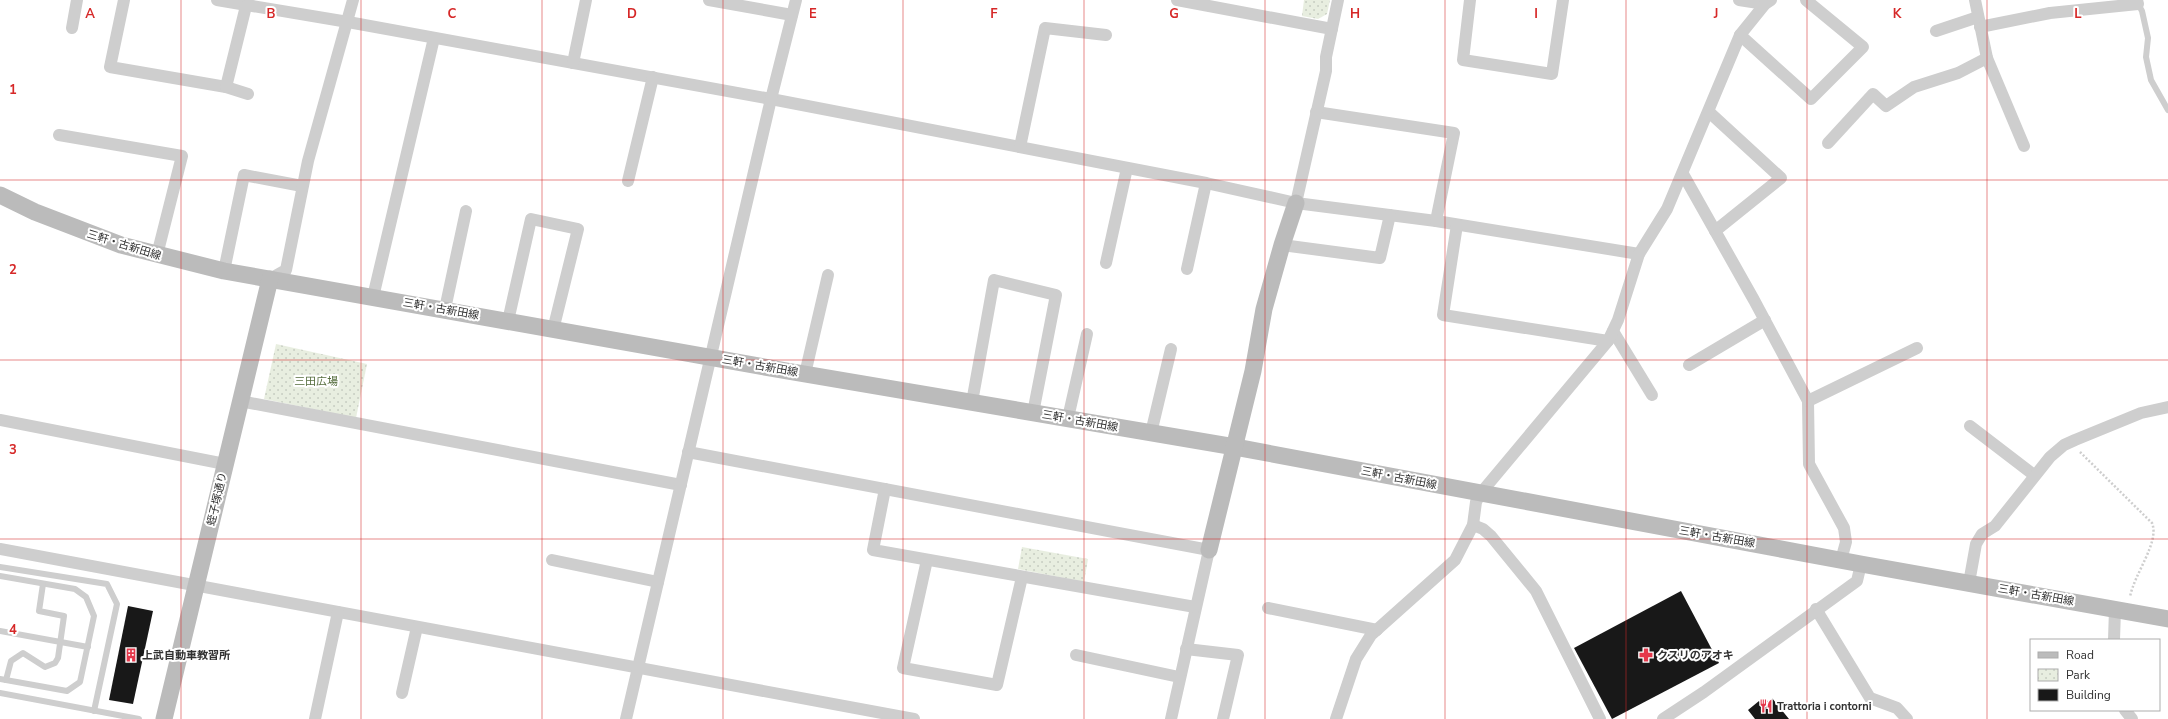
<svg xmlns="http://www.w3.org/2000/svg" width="2168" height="719" font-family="'Nunito Sans','Noto Sans JP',sans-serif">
  <defs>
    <pattern id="park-dots" width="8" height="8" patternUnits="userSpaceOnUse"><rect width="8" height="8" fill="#e8eee0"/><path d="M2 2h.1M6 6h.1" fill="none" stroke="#c7cdc1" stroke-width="1.8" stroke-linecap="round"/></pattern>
  </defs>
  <rect width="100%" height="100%" fill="#fff"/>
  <g fill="url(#park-dots)">
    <path d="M1304,0H1330L1327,14L1318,19L1302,16Z"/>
    <path d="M276,344L367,364L356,418L264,399Z"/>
    <path d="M1022,547L1088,559L1084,582L1018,569Z"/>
  </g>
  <g fill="#181818">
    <path d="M1681,591L1719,663L1612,719L1574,648Z"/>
    <path d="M128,606L153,611L133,704L109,700Z"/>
    <path d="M1772,698L1789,719H1755L1748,710L1759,701L1761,703L1766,699L1768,702Z"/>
  </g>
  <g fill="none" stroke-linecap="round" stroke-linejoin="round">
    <path stroke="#cecece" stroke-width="2.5" stroke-dasharray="2 2" stroke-linecap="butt" d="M2080,452L2152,523C2160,542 2134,574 2130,597"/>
    <g stroke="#cecece" stroke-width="6">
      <path d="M2138,4L2142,11L2148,38L2146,57L2151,80L2168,110"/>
      <path d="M0,567L107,584L117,604L94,711"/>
      <path d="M0,576L75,589L86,597L94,616L80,682L67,691L0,679"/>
      <path d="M0,631L88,647"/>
      <path d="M6,680L11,661L23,653L45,667L55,663L58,658L64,616L39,611L43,584"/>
      <path d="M0,693L139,719"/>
    </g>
    <g stroke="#cecece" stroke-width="12">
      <path d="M124,0L110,67L226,87L248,94"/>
      <path d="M217,0L348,22L771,99L1206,183L1296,203L1436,221L1639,254"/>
      <path d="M709,0L792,15"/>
      <path d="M1177,0L1332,29"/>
      <path d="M1470,0L1463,60L1552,74L1563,0"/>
      <path d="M1739,0L1765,4"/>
      <path d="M1975,0L1987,58L2024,146"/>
      <path d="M1980,27L2050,13L2138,4L2137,0"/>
      <path d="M72,28L77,0"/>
      <path d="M1936,31L1978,17"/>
      <path d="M1740,35L1811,99L1863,47L1806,0"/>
      <path d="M573,63L586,0"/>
      <path d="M226,87L246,6"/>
      <path d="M1316,112L1454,133L1436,221"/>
      <path d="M1709,112L1781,178L1715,231"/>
      <path d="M59,135L182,156L157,255"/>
      <path d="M1828,143L1873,94L1886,106L1914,87L1958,73L1987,58"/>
      <path d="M1020,147L1045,28L1106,35"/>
      <path d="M1683,174L1754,300L1808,401L1809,464L1844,528L1846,542L1841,560"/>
      <path d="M628,181L653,77"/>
      <path d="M1296,203L1326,71V57L1338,0"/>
      <path d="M1457,225L1443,315L1608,341"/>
      <path d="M1282,245L1380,258L1390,215"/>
      <path d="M1106,263L1127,168"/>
      <path d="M1187,269L1206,183"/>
      <path d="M224,271L244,175L302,186"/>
      <path d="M270,279L286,270L308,161L353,0"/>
      <path d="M373,297L434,38"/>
      <path d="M445,309L466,211"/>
      <path d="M508,321L531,219L578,229L553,330"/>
      <path d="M1613,331L1652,395"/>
      <path d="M1689,365L1765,320"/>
      <path d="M805,374L828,275"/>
      <path d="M240,401L681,485"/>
      <path d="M1808,401L1917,348"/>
      <path d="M972,402L994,280L1056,295L1033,413"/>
      <path d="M1068,418L1087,334"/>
      <path d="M0,420L225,464"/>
      <path d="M1970,426L2034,475"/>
      <path d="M1151,433L1171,349"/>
      <path d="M688,452L1209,550L1171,719"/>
      <path d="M885,489L873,550L1195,607"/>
      <path d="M1473,525L1483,529L1491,536L1536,591L1600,719"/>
      <path d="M0,549L914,719"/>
      <path d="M552,560L658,582"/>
      <path d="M927,560L903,668L997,685L1022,577"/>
      <path d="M1969,583L1976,544L1982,534L1995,526L2050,457L2064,445L2075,440L2141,413L2168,407"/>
      <path d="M1268,608L1377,630"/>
      <path d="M1816,609L1870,698L1897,708L1907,719"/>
      <path d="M2114,640L2115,609"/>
      <path d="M1186,649L1238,655L1223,719"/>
      <path d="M1076,655L1179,677"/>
      <path d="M402,693L417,627"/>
      <path d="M2125,710L2132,719"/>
      <path d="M315,719L338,612"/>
      <path d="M626,719L771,99L796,0"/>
      <path d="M1336,719L1356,659L1371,635L1455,560L1473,525L1476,502L1480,494L1608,341L1618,320L1639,254L1667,209L1740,35L1765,4L1771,0"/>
      <path d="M1663,719L1704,692L1857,581L1861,564"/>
    </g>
    <g stroke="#bbb" stroke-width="17">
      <path d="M0,195L35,212L121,245L224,271L787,371L1235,447L1861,564L2168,619"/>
      <path d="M1209,550L1253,371L1264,309L1282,245L1296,203"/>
      <path d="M164,719L270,279"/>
    </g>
  </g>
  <path fill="none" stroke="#d62828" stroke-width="1" stroke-opacity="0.55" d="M181,0V719M361,0V719M542,0V719M723,0V719M903,0V719M1084,0V719M1265,0V719M1445,0V719M1626,0V719M1807,0V719M1987,0V719M0,180H2168M0,360H2168M0,539H2168"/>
  <defs>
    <g id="building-bare" transform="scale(1.08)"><path d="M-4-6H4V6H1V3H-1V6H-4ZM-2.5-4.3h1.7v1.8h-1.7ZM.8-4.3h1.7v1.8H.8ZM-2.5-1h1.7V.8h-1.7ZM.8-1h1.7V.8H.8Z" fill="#e4384b" stroke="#fff" stroke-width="2.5" paint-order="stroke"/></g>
    <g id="pharmacy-bare" transform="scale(1.08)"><path d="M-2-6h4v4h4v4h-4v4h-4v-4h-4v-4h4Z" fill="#e4384b" stroke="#fff" stroke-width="2.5" paint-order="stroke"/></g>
    <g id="restaurant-bare" transform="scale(1.08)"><path d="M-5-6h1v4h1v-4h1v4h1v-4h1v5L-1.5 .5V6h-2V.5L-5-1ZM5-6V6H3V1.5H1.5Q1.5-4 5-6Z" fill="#e4384b" stroke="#fff" stroke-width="2.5" paint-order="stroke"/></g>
  </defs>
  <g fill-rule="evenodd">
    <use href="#building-bare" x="131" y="655"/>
    <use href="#pharmacy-bare" x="1646" y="655"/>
    <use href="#restaurant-bare" x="1766" y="706"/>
  </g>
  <g text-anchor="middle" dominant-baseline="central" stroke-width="4" stroke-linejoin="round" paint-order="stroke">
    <g font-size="11" fill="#313131" stroke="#fff">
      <text transform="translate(124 245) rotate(17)">三軒・古新田線</text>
      <text transform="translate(441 309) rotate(10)">三軒・古新田線</text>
      <text transform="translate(760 366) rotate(10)">三軒・古新田線</text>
      <text transform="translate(1080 421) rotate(10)">三軒・古新田線</text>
      <text transform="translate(1399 478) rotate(11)">三軒・古新田線</text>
      <text transform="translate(217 499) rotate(-77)">蛭子塚通り</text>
      <text transform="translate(1717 537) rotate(10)">三軒・古新田線</text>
      <text transform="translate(2036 595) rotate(10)">三軒・古新田線</text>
    </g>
    <g font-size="11" fill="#566e3e" stroke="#fff">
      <text x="316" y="381">三田広場</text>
    </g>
    <g font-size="11" font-weight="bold" fill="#313131" stroke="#fff" text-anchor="start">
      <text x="142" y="655">上武自動車教習所</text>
      <text x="1657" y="655">クスリのアオキ</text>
      <text x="1777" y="706">Trattoria i contorni</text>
    </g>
  </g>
  <g font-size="13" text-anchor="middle" font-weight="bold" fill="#d62828" stroke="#fff" stroke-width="4" stroke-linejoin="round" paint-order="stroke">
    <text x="90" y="18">A</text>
    <text x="271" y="18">B</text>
    <text x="452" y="18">C</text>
    <text x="632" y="18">D</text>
    <text x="813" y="18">E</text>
    <text x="994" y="18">F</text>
    <text x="1174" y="18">G</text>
    <text x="1355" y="18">H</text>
    <text x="1536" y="18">I</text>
    <text x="1716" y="18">J</text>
    <text x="1897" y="18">K</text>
    <text x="2078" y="18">L</text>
    <text x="13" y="94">1</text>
    <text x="13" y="274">2</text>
    <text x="13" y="454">3</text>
    <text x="13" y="634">4</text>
  </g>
  <rect x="2030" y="639" width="130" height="72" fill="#ffffff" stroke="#adadad"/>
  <rect x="2038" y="652" width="20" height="6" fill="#bbbbbb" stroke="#adadad"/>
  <text x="2066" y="659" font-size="12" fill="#313131">Road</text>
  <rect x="2038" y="669" width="20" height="12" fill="url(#park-dots)" stroke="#adadad"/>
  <text x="2066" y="679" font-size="12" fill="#313131">Park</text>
  <rect x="2038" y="689" width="20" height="12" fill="#181818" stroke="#adadad"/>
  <text x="2066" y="699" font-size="12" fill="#313131">Building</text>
</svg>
